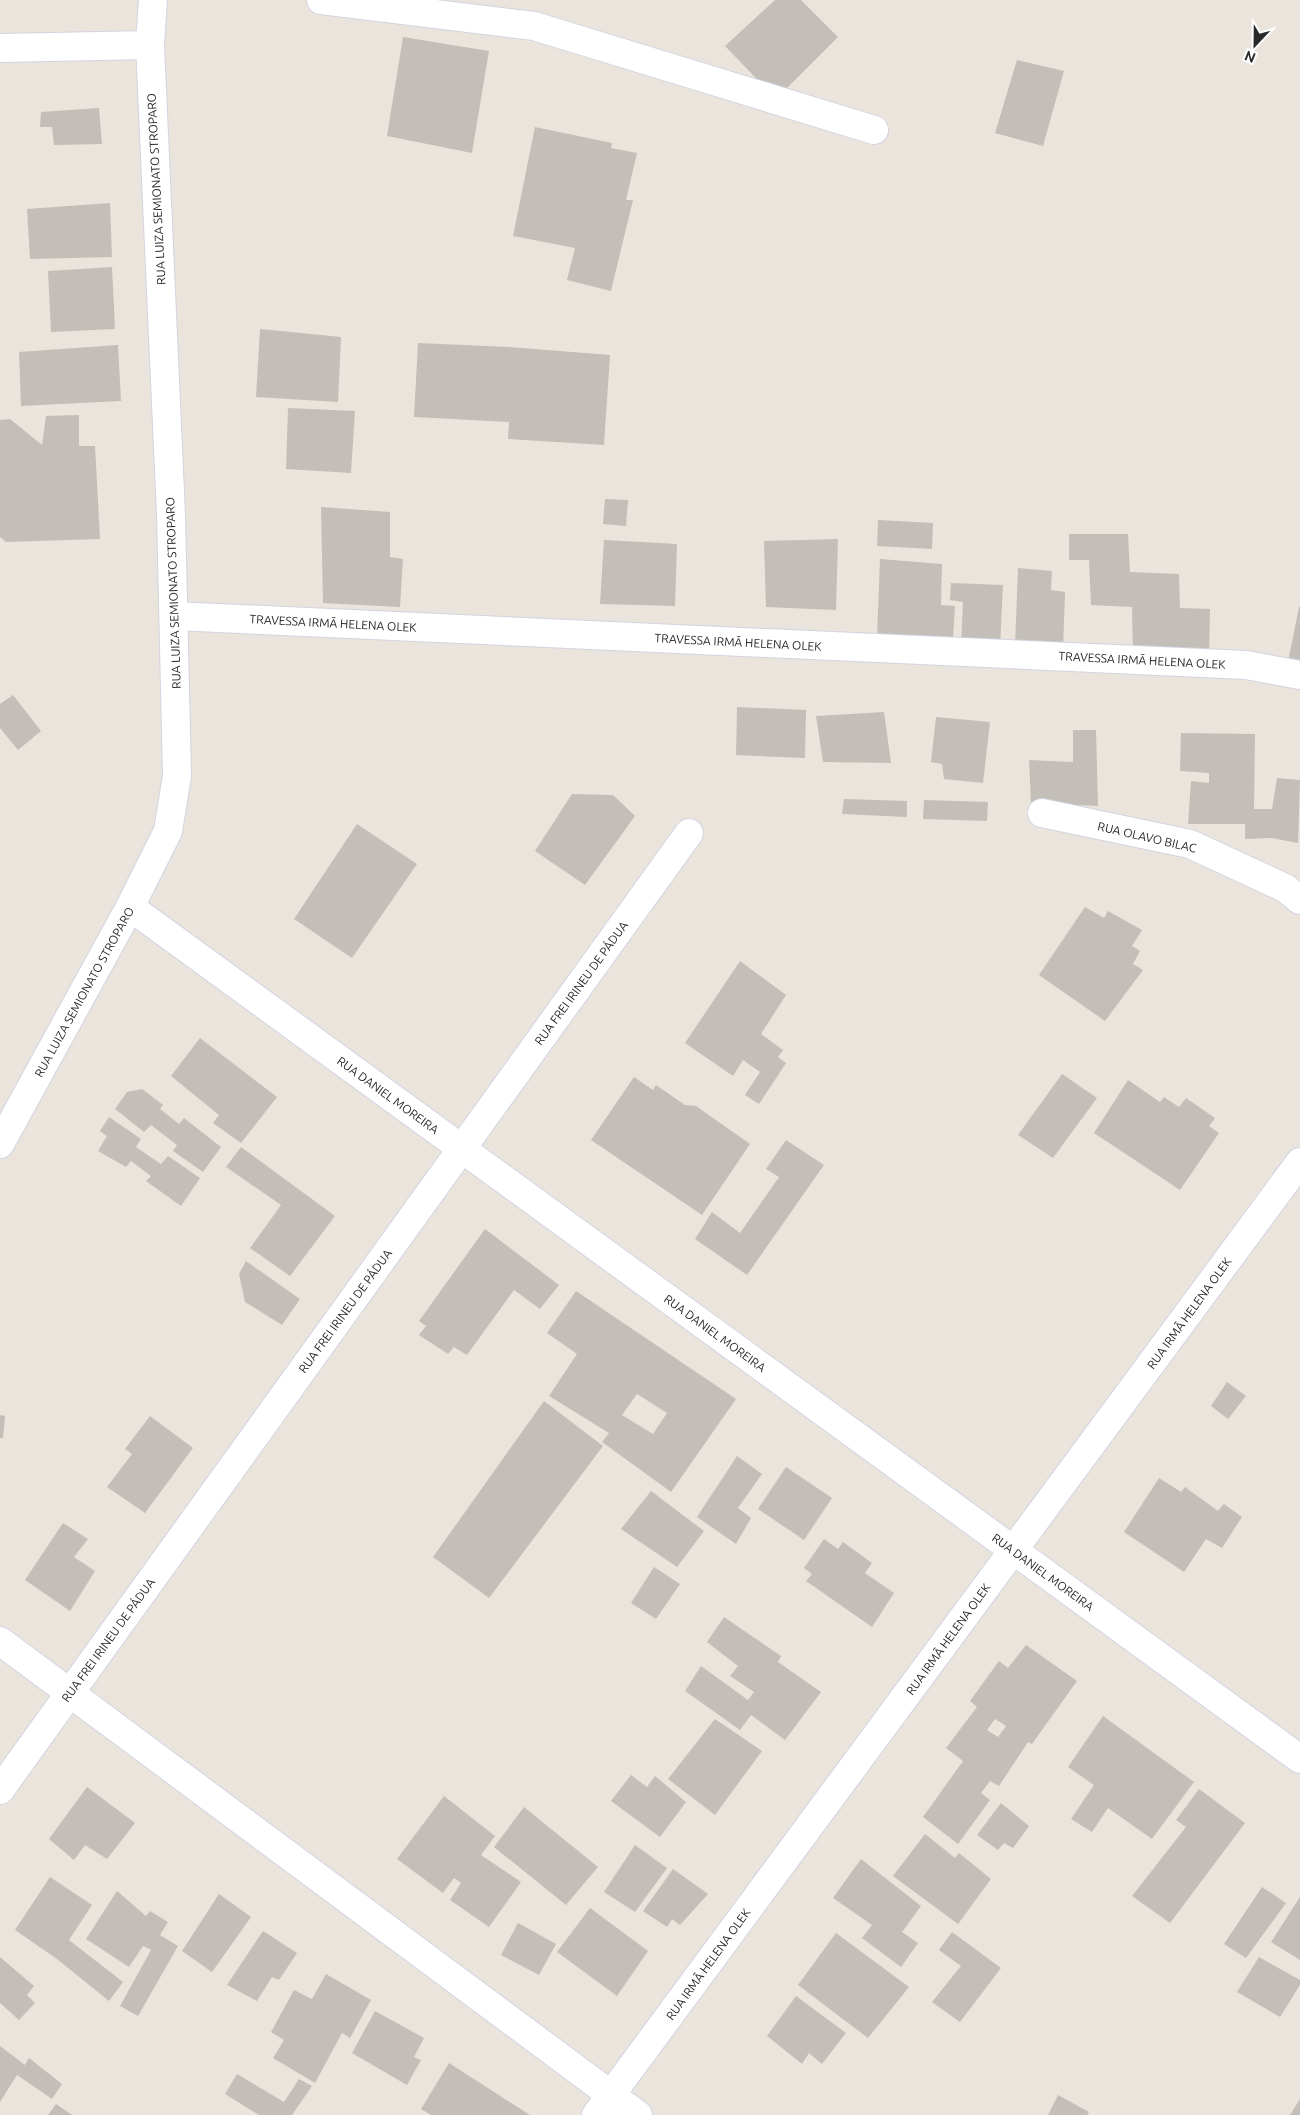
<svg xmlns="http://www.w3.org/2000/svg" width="1300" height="2115" font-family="Ubuntu,sans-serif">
  <rect width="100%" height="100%" fill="#eae4dc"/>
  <g fill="#c3beb8" fill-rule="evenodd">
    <path d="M775,0H801L838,37L776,99L725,46Z"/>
    <path d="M403,37L489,51L472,153L387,136Z"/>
    <path d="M1017,60L1064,71L1043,146L995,133Z"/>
    <path d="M99,108L102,144L54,145L52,127H40L41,112Z"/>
    <path d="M535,127L612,143L611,148L637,153L626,200H633L611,291L567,280L575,248L513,236Z"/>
    <path d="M110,203L112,257L30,259L27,209Z"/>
    <path d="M112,267L115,329L51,332L48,271Z"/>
    <path d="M260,329L341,337L338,402L256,397Z"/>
    <path d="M418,343L509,347L610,355L604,445L508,439L509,422L414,417Z"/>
    <path d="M118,345L121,401L21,406L19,352Z"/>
    <path d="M288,408L355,411L351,473L286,469Z"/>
    <path d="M79,415V446H95L100,539L6,542L0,537V420L10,419L42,445L46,416Z"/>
    <path d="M605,499L628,500L626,526L603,524Z"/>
    <path d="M321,507L390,512V557L403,559L400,607L323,603Z"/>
    <path d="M878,520L933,523L932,549L877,546Z"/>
    <path d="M1069,534H1128L1130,572L1179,574L1180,608L1210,609L1209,658L1133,654L1132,607L1091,605L1089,560H1069Z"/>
    <path d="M838,539L836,610L766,607L764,541Z"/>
    <path d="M604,540L677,544L675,606L600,604Z"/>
    <path d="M880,559L942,564L941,605L955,606L953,640L877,638Z"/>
    <path d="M1018,568L1052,571L1051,590L1065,592L1063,651L1015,647Z"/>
    <path d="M951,583L1003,585L1000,647L961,646L963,602L950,600Z"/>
    <path d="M1299,607H1300V666L1288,662Z"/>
    <path d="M13,695L41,731L18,750L0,728V704Z"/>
    <path d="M737,707L806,710L805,758L736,755Z"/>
    <path d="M884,712L891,763L823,762L816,716Z"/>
    <path d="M936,717L990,722L983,783L944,779L942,764L931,762Z"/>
    <path d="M1073,730H1096L1098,806L1031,803L1029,760L1073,762Z"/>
    <path d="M1181,733L1255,734L1254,809H1272L1277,778L1300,780L1298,843L1272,838L1245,839V824H1188L1191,781L1209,783V773L1180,771Z"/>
    <path d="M572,794L613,795L635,816L585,885L535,851Z"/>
    <path d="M844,799L907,801V817L842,814Z"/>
    <path d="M924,800L988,802L987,821L923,819Z"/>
    <path d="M357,824L417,864L352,958L294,919Z"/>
    <path d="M1085,907L1104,918L1108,911L1142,930L1132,946L1140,951L1133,964L1143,970L1105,1021L1039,975Z"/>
    <path d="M740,961L786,995L761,1034L783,1050L778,1057L786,1063L759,1104L745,1095L760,1072L743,1060L733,1076L685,1043Z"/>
    <path d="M200,1038L277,1097L241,1143L213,1123L219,1115L171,1076Z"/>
    <path d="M1062,1074L1097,1098L1053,1158L1018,1135Z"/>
    <path d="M634,1077L653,1090L656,1085L685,1105L696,1106L750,1144L702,1215L591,1140Z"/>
    <path d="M1128,1080L1160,1102L1164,1097L1179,1107L1186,1098L1215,1118L1209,1126L1219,1133L1180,1190L1094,1133Z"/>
    <path d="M142,1089L163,1105L160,1109L179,1124L184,1118L221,1147L203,1172L173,1151L177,1145L151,1125L144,1132L115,1109L127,1092Z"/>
    <path d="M109,1117L141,1139L136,1147L161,1164L168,1156L200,1178L181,1206L146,1181L151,1176L131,1161L126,1167L98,1151L107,1136L100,1131Z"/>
    <path d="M786,1140L824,1165L747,1275L695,1239L712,1212L740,1233L779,1177L766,1169Z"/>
    <path d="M241,1147L335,1216L290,1276L250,1248L281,1205L226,1167Z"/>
    <path d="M485,1229L559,1285L540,1309L514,1290L467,1355L454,1347L448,1354L419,1335L426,1326L419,1321Z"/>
    <path d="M246,1261L300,1299L282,1325L245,1302L239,1274Z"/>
    <path d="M576,1291L736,1399L671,1492L602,1442L609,1433L549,1396L577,1354L547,1333ZM637,1394L667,1413L653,1434L622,1415Z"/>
    <path d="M1227,1382L1246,1396L1228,1419L1211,1406Z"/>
    <path d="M544,1401L603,1446L489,1598L433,1557Z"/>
    <path d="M0,1415L5,1416L3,1438H0Z"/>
    <path d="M150,1416L193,1448L145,1513L107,1487L132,1454L125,1449Z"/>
    <path d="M737,1456L762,1474L738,1508L751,1518L736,1544L697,1517Z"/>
    <path d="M786,1467L832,1498L804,1540L758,1509Z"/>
    <path d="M1159,1478L1181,1492L1185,1487L1218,1511L1224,1504L1242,1517L1222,1548L1206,1539L1184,1572L1124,1532Z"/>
    <path d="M651,1491L704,1531L677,1567L621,1529Z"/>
    <path d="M63,1523L88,1539L74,1557L95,1571L70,1611L25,1580Z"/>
    <path d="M824,1539L838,1549L843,1542L872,1563L865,1573L894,1593L872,1627L806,1581L812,1574L804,1568Z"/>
    <path d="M654,1567L680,1584L656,1619L631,1603Z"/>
    <path d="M724,1617L781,1656L778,1662L821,1692L785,1740L751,1715L740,1730L685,1691L701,1666L748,1700L754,1692L730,1676L738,1666L707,1642Z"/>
    <path d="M1026,1645L1077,1681L1032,1744L1028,1742L999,1786L990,1781L981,1793L990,1800L958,1844L923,1817L963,1761L946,1748L977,1707L970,1701L999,1661L1008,1668ZM995,1719L1006,1726L998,1737L987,1730Z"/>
    <path d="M1103,1716L1194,1782L1152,1839L1108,1808L1092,1832L1071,1819L1094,1785L1068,1767Z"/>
    <path d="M715,1719L762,1751L715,1815L668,1779Z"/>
    <path d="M631,1775L647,1787L655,1776L686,1802L660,1837L611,1801Z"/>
    <path d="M87,1787L135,1823L107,1859L85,1845L74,1860L49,1839Z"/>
    <path d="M1199,1789L1245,1823L1170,1923L1132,1896L1186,1827L1176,1820Z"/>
    <path d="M444,1796L495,1836L481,1855L521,1882L489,1927L450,1900L461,1883L454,1878L443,1893L397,1859Z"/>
    <path d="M1001,1803L1029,1826L1013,1848L1004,1843L998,1850L977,1835Z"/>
    <path d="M524,1807L598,1867L566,1905L494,1847Z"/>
    <path d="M925,1834L955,1858L959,1853L991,1879L958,1924L893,1876Z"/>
    <path d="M635,1845L667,1868L635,1912L604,1892Z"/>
    <path d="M861,1859L921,1906L902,1932L918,1943L901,1967L862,1938L872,1925L833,1898Z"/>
    <path d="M673,1869L708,1894L680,1925L672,1919L667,1927L643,1911Z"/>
    <path d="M50,1877L92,1905L69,1940L123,1982L109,2001L57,1959L15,1930Z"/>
    <path d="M1262,1887L1286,1903L1246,1958L1224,1944Z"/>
    <path d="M117,1891L146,1916L150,1911L168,1922L160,1935L178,1946L138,2016L120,2006L151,1950L143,1946L129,1967L86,1939Z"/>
    <path d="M219,1894L251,1917L212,1972L182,1951Z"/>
    <path d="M1300,1897V1960L1271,1942Z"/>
    <path d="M590,1908L648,1951L617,1996L557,1952Z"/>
    <path d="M518,1923L556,1944L539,1975L501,1955Z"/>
    <path d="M263,1931L297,1953L279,1980L272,1977L257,2001L227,1985Z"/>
    <path d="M952,1932L1001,1968L960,2022L932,2002L961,1966L939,1950Z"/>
    <path d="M836,1933L909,1987L868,2038L798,1985Z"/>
    <path d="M0,1957L34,1986L27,1995L35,2003L19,2020L0,2003Z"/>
    <path d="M1259,1957L1300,1980V1985L1280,2017L1237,1992Z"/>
    <path d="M326,1974L371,2000L350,2038L342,2033L315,2083L273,2058L284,2040L271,2032L294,1990L312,1999Z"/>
    <path d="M796,1996L846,2033L822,2064L809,2053L802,2064L767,2036Z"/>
    <path d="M375,2011L424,2038L414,2057L421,2060L407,2085L352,2053Z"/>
    <path d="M0,2046L25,2065L29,2058L62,2084L52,2099L17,2075L0,2102Z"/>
    <path d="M449,2063L530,2115H431L421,2109Z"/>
    <path d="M237,2074L284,2102L299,2079L312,2086L292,2115H259L225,2094Z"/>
    <path d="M1058,2095L1089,2112L1087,2115H1048Z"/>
    <path d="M1300,2099V2115H1290Z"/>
    <path d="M56,2104L72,2115H48Z"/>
  </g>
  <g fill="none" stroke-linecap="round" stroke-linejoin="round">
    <g stroke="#d2d4e1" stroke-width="30">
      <g id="minor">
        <path d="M321,0L534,26L874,130"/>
        <path d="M0,48L150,45"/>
        <path d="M175,616L1246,665L1300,675"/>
        <path d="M1042,813L1190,844L1285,888L1300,900"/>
        <path d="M130,907L1300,1759"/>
        <path d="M0,1144L130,907L168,831L177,776L171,515L150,45L153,0"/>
        <path d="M0,1641L638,2115"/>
        <path d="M0,1790L689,833"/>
        <path d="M596,2115L1300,1162"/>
      </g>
    </g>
    <use href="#minor" stroke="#fff" stroke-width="28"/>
  </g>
  <g text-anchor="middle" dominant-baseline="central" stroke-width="4" stroke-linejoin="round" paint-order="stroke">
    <g font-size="12" fill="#292929" stroke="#fff">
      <text transform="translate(156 189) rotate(-93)">RUA LUIZA SEMIONATO STROPARO</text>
      <text transform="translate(173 593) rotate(-92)">RUA LUIZA SEMIONATO STROPARO</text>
      <text transform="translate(333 623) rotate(3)">TRAVESSA IRMÃ HELENA OLEK</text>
      <text transform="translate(738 642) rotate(3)">TRAVESSA IRMÃ HELENA OLEK</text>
      <text transform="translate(1142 660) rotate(3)">TRAVESSA IRMÃ HELENA OLEK</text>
      <text transform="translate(1147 837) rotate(13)">RUA OLAVO BILAC</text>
      <text transform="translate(581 983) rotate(-54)">RUA FREI IRINEU DE PÁDUA</text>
      <text transform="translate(84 992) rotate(-61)">RUA LUIZA SEMIONATO STROPARO</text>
      <text transform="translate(388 1095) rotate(36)">RUA DANIEL MOREIRA</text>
      <text transform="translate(345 1311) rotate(-54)">RUA FREI IRINEU DE PÁDUA</text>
      <text transform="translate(1189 1313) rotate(-54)">RUA IRMÃ HELENA OLEK</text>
      <text transform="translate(715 1333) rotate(36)">RUA DANIEL MOREIRA</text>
      <text transform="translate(1043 1572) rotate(36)">RUA DANIEL MOREIRA</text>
      <text transform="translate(948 1639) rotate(-54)">RUA IRMÃ HELENA OLEK</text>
      <text transform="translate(108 1640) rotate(-54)">RUA FREI IRINEU DE PÁDUA</text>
      <text transform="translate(708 1964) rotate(-54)">RUA IRMÃ HELENA OLEK</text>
    </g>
  </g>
  <g transform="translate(1255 45) rotate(202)" stroke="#ffffff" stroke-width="4" paint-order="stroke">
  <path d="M0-4L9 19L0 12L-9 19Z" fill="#292929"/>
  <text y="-8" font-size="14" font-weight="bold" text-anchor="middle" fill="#292929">N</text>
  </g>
</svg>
